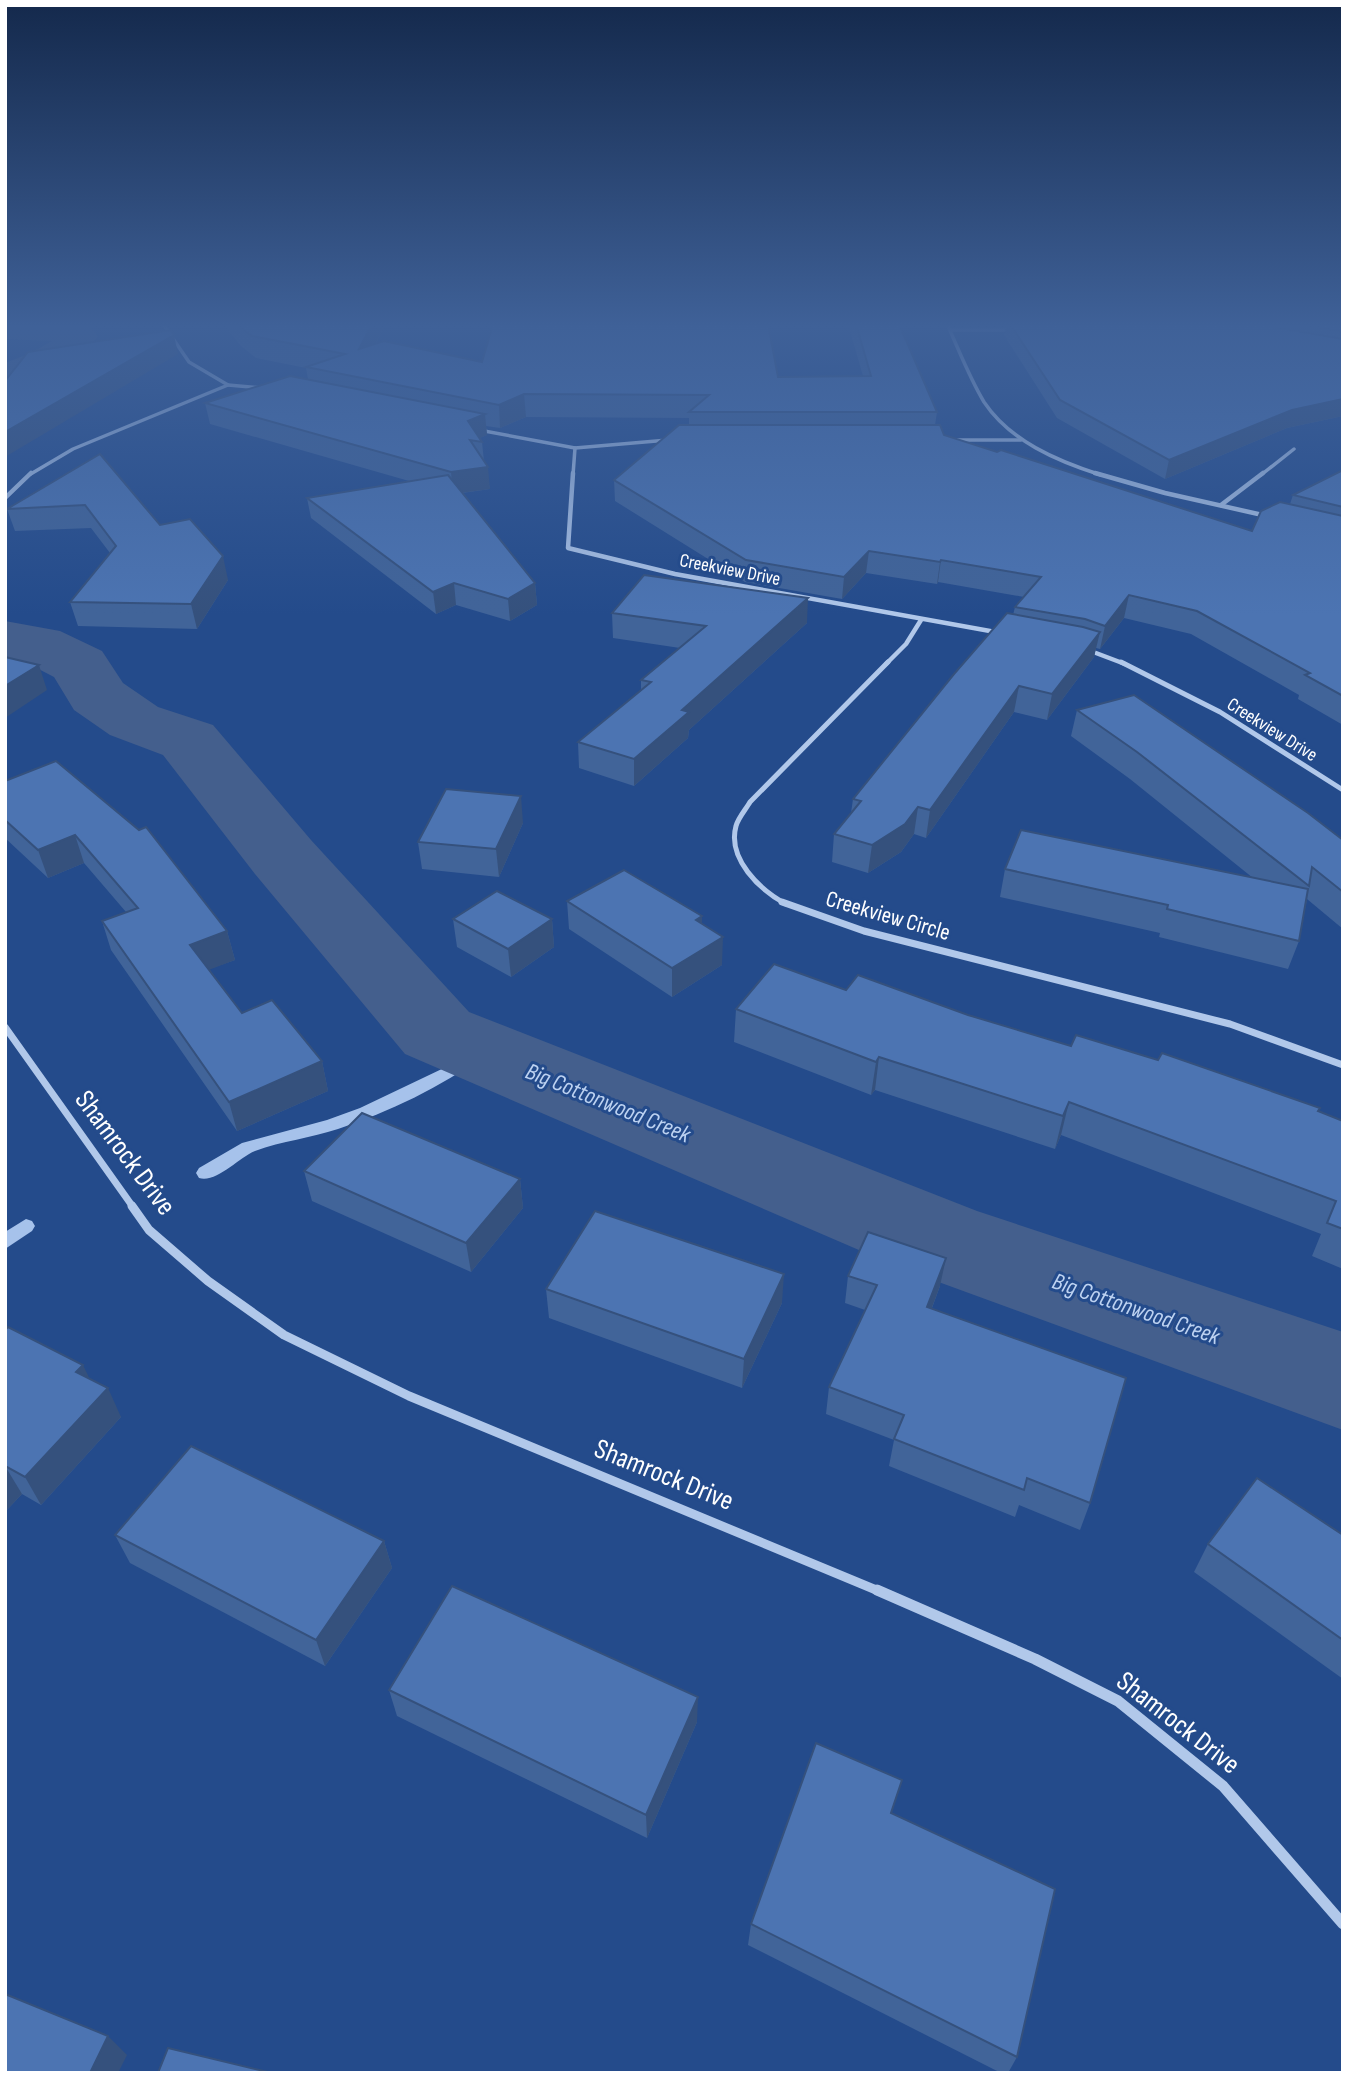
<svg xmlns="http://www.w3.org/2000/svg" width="1348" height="2078" font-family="'Sofia Sans Condensed',sans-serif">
  <rect width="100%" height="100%" fill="#244b8b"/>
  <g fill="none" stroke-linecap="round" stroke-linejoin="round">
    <g fill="#a6c2eb" fill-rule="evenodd">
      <path d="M479,1046L485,1047L487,1051L485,1055C441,1087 389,1112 338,1129C311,1138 282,1141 255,1151C238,1158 217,1183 199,1178L196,1173L199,1168L242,1143L327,1120L360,1108L446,1067Z"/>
      <path d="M26,1219L32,1221L35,1226L32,1231L5,1249V1232Z"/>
    </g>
    <g fill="#445f8d" fill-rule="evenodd">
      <path d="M5,324H88L98,336C77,370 43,381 5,390V363L31,353L52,341L5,339Z"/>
      <path d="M5,621L60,631L102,651L123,683L158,707L213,725L311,840L469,1012L977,1211L1343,1332V1430L903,1269L405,1054L255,874L163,755L110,735L74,710L54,677L23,661L5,659Z"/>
    </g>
    <g stroke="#b1c8ea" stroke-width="3.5">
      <path d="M947,324C959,350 969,377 984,402C1010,441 1057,461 1101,475"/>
      <path d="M950,330H1012"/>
      <path d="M228,385L262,388"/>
      <path d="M479,430L575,448L573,475"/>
      <path d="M950,440H1021"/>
      <path d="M575,448L668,440"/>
      <path d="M29,475L73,449L228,385L189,362L163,324"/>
      <path d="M1261,475L1294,449"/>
    </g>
    <g stroke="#b1c8ea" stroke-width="4.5">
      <path d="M573,473L568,548L675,574L1001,633"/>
      <path d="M1095,473L1165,493L1267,516"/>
      <path d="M5,498L31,473"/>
      <path d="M1221,505L1263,473"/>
      <path d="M1088,650L1125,664"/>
      <path d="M886,664L906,644L921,620"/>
    </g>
    <g stroke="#b1c8ea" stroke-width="5">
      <path d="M1121,662L1220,712L1343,790"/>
      <path d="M786,904C760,890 727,859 736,826C738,818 746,809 750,802L888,662"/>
    </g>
    <g stroke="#b1c8ea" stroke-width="7">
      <path d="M782,902L864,931L1230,1024L1343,1065"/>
      <path d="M5,1027L133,1207"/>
    </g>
    <path stroke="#b1c8ea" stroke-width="9" d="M132,1206L149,1230L208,1281L284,1335L409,1396L881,1592"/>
    <path stroke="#b1c8ea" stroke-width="11" d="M877,1590L1035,1659L1118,1701L1223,1786L1343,1924"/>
  </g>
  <g fill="#416499">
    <path d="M223,324H385L376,344L482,362L778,377L863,376L848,324H899L937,412L935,425L944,435L1252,531L1290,504L1293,495L1343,470V725L1298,699L1299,695L1191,634L1124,618L1100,649L1096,648L1094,657L1047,720L1014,712L926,838L914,834L901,852L868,873L832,862L834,834L851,813L853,799L1013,615L1015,607L1024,597L938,582L937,584L866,573L842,599L745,582L615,501L614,480L689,425V418L526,417L500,428L486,426L487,435L479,438L482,442L484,461L490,489L462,493L535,583L537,605L510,621L456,605L436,614L311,518L307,498L409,481L210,424L205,403L308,379L306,368L256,358L241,346Z"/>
    <path d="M998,324H1343V416L1287,428L1165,479L1057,418L1004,335L1006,326H999Z"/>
    <path d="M100,454L160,525L228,580L197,629L78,626L70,602L110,553L91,528L15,531L7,509Z"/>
    <path d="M612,613L807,623L689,730L688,738L634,786L579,768L578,742L641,691V680L680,648L613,638Z"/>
    <path d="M1077,710L1343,840V929L1307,899L1299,941L1288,969L1159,937L1160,933L1000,897L1005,869L1253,878L1130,779L1071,736Z"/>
    <path d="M5,781L227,931L235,960L209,969L242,1013L322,1061L328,1091L237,1131L111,950L102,921L126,912L84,863L48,878L5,838Z"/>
    <path d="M523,823L499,877L422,869L418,842Z"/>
    <path d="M567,901L702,916V924L722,965L672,997L569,929Z"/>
    <path d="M453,919H552L554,947L511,977L457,947Z"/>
    <path d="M846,990L968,1015L1071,1046L1318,1111L1343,1121V1269L1312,1256L1321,1234L1061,1135L1055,1149L875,1090L871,1095L734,1042L736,1009Z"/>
    <path d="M304,1171L520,1179L523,1208L471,1272L312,1201Z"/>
    <path d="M848,1276L940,1286L932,1308L1090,1503L1080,1530L1019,1505L1015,1517L889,1466L894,1440L826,1414L829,1387L865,1310L845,1303Z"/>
    <path d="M546,1289L782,1303L742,1388L549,1318Z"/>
    <path d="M5,1330L89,1378L121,1417L41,1505L22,1494L5,1512Z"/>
    <path d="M115,1535L384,1541L392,1568L325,1666L130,1563Z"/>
    <path d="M1343,1535V1679L1194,1572L1208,1544Z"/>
    <path d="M389,1690L697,1722L647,1838L397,1716Z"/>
    <path d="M892,1813L1017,2057L1008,2073H1001L748,1945L751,1924Z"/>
  </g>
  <g fill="#35517d">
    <path d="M372,324H385L362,372L359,349Z"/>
    <path d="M174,335L178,354L5,457V432Z"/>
    <path d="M524,394L526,417L500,428L499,405Z"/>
    <path d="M1343,399V416L1287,428L1165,479L1169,460L1292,410Z"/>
    <path d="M485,414L487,435L473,441L468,421Z"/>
    <path d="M488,467L490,489L453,494L451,472Z"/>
    <path d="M869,551L866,573L842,599L844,577Z"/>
    <path d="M223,556L228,580L197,629L191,604Z"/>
    <path d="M941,560L938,582L937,584L940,562Z"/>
    <path d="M454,583L456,605L436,614L433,592Z"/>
    <path d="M535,583L537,605L510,621L508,599Z"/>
    <path d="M1129,595L1124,618L1100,649L1105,626Z"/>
    <path d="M808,598L807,623L689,730L688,738L634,786V759L682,710Z"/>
    <path d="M1100,632L1094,657L1047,720L1052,694Z"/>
    <path d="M39,665L47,690L5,718V686Z"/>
    <path d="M1019,686L1014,712L926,838L930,810Z"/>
    <path d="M521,796L523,823L499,877L496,849Z"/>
    <path d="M918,807L914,834L901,852L868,873L872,845Z"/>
    <path d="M75,835L84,863L48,878L38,850Z"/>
    <path d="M702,916V945L696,920Z"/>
    <path d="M552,919L554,947L511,977L508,949Z"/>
    <path d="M227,931L235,960L198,974L190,945Z"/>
    <path d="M723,937L722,965L672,997V968Z"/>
    <path d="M879,1057L875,1090L871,1095L876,1062Z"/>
    <path d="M322,1061L328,1091L237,1131L229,1102Z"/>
    <path d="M1069,1102L1061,1135L1055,1149L1063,1116Z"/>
    <path d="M520,1179L523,1208L471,1272L466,1243Z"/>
    <path d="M946,1258L940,1286L922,1334L927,1307Z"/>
    <path d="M784,1274L782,1303L742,1388L744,1359Z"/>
    <path d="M83,1365L97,1394L76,1372Z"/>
    <path d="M108,1388L121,1417L41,1505L25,1477Z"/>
    <path d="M5,1466L22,1494L5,1512Z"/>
    <path d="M384,1541L392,1568L325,1666L316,1640Z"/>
    <path d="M698,1697L697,1722L647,1838L646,1815Z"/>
    <path d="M108,2036L127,2055L118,2073H90Z"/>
  </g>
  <g fill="#4c74b2" stroke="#35517d" stroke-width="2">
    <path d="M236,324H372L359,349L384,341L482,362L493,324H768L778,377L871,376L856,324H899L937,412H689L709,395L524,394L499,405L306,367L345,354L252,336Z"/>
    <path d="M1010,324H1256L1343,339V399L1292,410L1169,460L1060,400Z"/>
    <path d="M1302,324H1343V332Z"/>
    <path d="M171,330L174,335L5,432V381L28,352Z"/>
    <path d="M290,376L485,414L468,421L482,442L470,440L488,467L451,472L205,403Z"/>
    <path d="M679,425H940L944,435L997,452L1001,450L1252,531L1261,511L1280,502L1343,516V696L1305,675L1310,673L1197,611L1129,595L1105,626L1085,619L1015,607L1041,577L941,560L940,562L869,551L844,577L746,560L614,480Z"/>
    <path d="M100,454L160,525L190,519L223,556L191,604L70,602L116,546L85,505L7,509Z"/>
    <path d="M1343,470V507L1293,495Z"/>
    <path d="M448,475L535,583L508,599L454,583L433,592L307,498Z"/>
    <path d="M644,575L808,598L682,710L689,712L634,759L578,742L651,682L641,680L706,626L612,613Z"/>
    <path d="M1007,613L1083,627L1100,632L1052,694L1019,686L930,810L918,807L905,824L872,845L834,834L861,801L853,799L954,674Z"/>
    <path d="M5,657L39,665L5,686Z"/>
    <path d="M1134,695L1308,813L1343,840V892L1312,867L1309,886L1137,752L1077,710Z"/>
    <path d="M56,761L139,830L146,827L227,931L190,945L242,1013L272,1000L322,1061L229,1102L102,921L138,908L75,835L38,850L5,820V781Z"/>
    <path d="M446,789L521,796L496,849L418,842Z"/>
    <path d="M1021,830L1308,889L1299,941L1167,909L1168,905L1005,869Z"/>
    <path d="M624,870L702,916L696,920L723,937L672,968L567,901Z"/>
    <path d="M497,891L552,919L508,949L453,919Z"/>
    <path d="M774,964L846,990L858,975L968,1015L1071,1046L1076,1035L1158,1060L1162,1053L1320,1108L1318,1111L1343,1121V1229L1327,1223L1336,1201L1069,1102L1063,1116L879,1057L876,1062L736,1009Z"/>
    <path d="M362,1113L520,1179L466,1243L304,1171Z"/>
    <path d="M595,1211L784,1274L744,1359L546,1289Z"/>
    <path d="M868,1232L946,1258L927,1307L1126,1378L1090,1503L1027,1478L1024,1490L894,1439L904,1415L829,1387L877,1285L848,1276Z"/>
    <path d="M8,1327L83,1365L76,1372L108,1388L25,1477L5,1466V1330Z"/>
    <path d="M191,1446L384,1541L316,1640L115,1535Z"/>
    <path d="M1257,1478L1343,1535V1640L1208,1544Z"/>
    <path d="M452,1586L698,1697L646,1815L389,1690Z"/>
    <path d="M816,1743L902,1780L891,1813L1055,1889L1017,2057L751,1924Z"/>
    <path d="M5,1994L108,2036L90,2073H5Z"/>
    <path d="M168,2048L272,2073H158Z"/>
  </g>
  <linearGradient id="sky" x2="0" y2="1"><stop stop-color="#14294c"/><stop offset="0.53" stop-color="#3f6198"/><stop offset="1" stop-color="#3f6198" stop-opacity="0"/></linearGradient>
  <rect width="1348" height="615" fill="url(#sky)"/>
  <g text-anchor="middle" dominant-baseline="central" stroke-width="6" stroke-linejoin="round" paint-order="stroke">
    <g font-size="19" fill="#fff" stroke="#244b8b">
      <text transform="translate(730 570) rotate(11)">Creekview Drive</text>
      <text transform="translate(1272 730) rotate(32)">Creekview Drive</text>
    </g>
    <g font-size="23" fill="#fff" stroke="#244b8b">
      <text transform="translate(888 916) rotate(16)">Creekview Circle</text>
    </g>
    <g font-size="24" font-style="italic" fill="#bdd2f1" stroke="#244b8b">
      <text transform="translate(608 1103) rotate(22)">Big Cottonwood Creek</text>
      <text transform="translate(1136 1309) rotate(19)">Big Cottonwood Creek</text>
    </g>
    <g font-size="28" fill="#fff" stroke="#244b8b">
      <text transform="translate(125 1153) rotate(53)">Shamrock Drive</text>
      <text transform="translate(664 1475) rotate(22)">Shamrock Drive</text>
      <text transform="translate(1178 1723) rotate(38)">Shamrock Drive</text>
    </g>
  </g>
  <rect width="1348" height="2078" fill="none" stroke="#ffffff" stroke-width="14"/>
</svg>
